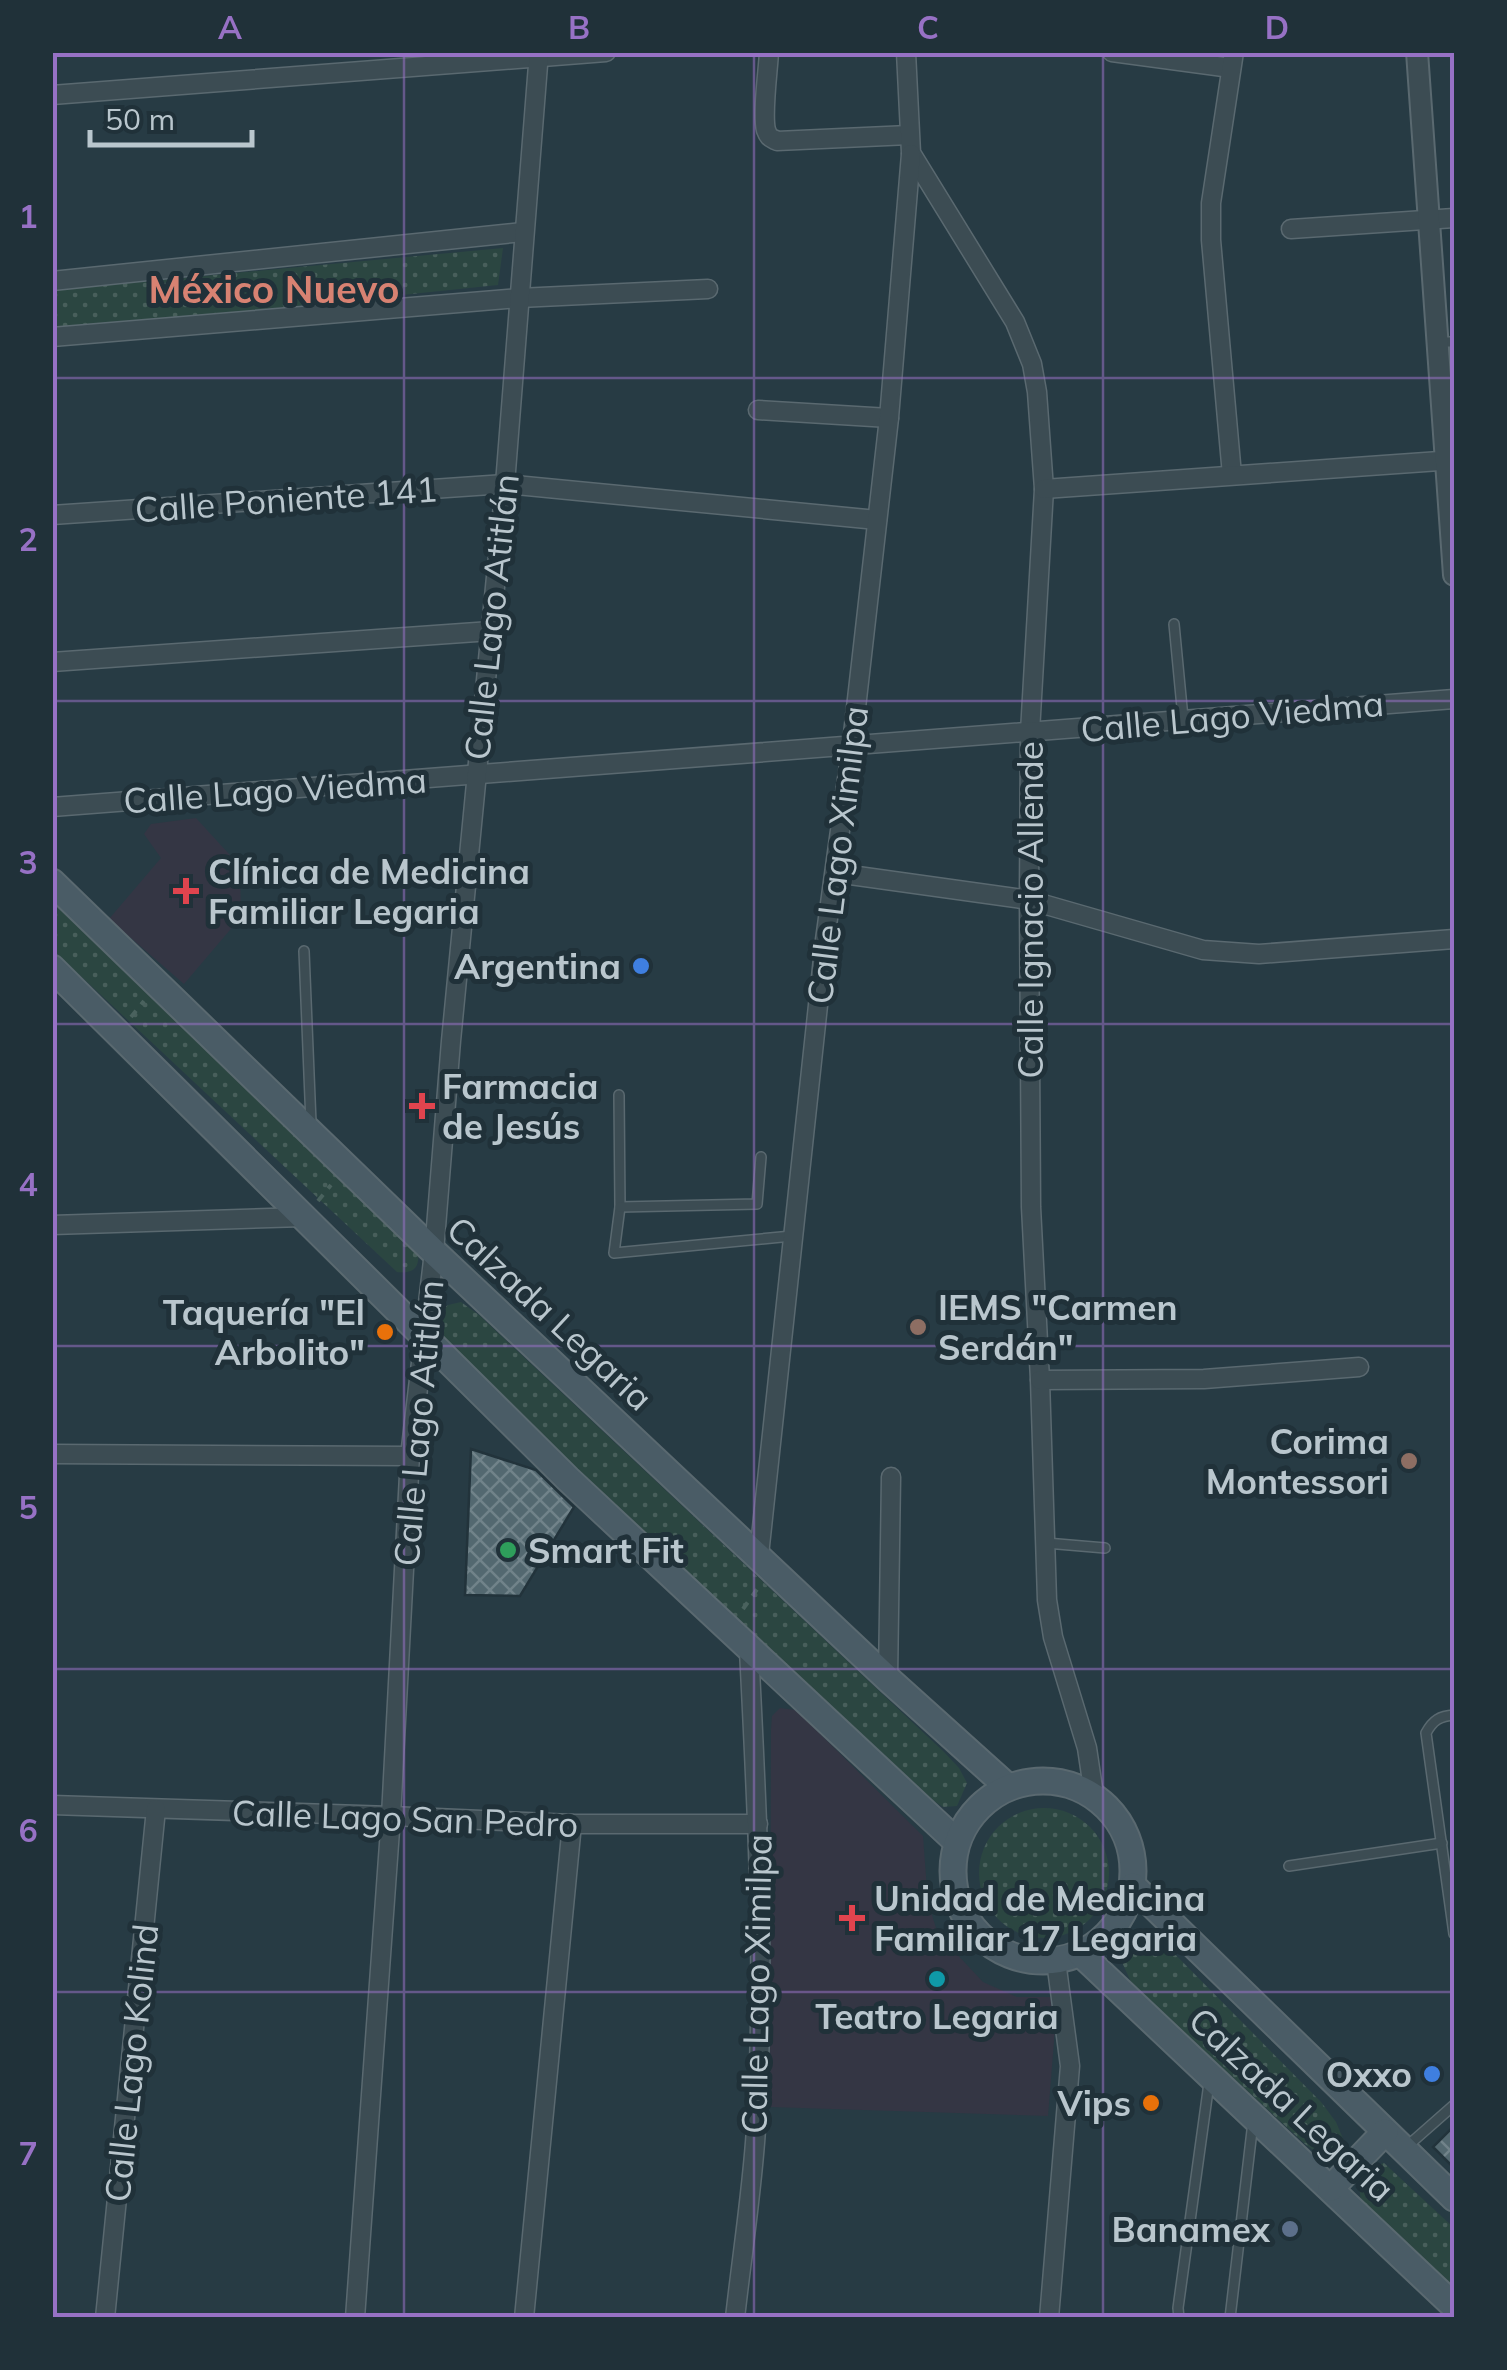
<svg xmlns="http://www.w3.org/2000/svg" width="1507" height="2370" font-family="Mulish,sans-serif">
  <defs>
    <pattern id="park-dots" width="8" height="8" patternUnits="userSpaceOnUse" patternTransform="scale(2.5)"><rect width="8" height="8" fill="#2b4641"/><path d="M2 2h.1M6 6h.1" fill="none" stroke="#485f5b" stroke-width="1.8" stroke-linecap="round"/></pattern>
    <pattern id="building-cross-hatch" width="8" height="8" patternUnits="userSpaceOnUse" patternTransform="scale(2.5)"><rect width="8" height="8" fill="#536870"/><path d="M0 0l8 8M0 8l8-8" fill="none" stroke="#71838a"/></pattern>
  </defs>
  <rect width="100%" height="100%" fill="#273b44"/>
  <g fill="#343644">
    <path d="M196,818L240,866L241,917L184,984L109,919L161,858L144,834L151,824Z"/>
    <path d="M780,1708L796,1710L923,1836L928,1903L938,1934L983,1982L1017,1997H1050L1057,2004L1048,2116L770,2107L771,1729L772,1716Z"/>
  </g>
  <g fill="url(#park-dots)">
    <path d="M503,248L498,285L53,331V290Z"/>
    <path d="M52,897L417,1247C421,1265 416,1274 397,1272L53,950Z"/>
    <path d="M461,1302L479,1315L944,1752L959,1768L967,1783L957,1806L943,1807L934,1801L566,1459L439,1333L437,1322L439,1312L448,1305Z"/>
    <circle cx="1044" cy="1873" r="65"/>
    <path d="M1157,1936L1321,2102L1336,2122L1344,2141L1334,2156L1324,2158L1305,2144L1132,1984L1120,1958L1133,1938Z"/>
    <path d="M1384,2163L1454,2228V2290L1362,2205L1357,2177L1368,2168Z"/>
  </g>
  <g fill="url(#building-cross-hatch)" stroke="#22333b" stroke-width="2.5">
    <path d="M471,1449L536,1470L574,1507L520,1596L465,1595Z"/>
    <path d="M1454,2126V2168L1433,2147Z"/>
  </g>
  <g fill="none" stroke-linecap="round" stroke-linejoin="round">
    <g stroke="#5a6970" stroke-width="12">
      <g id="service">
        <path d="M1438,342H1454"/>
        <path d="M1174,624L1183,718"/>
        <path d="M304,951L311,1123"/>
        <path d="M619,1095L620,1207L614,1253L792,1236"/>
        <path d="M620,1207L757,1204L761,1157"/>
        <path d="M1046,1543L1105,1548"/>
        <path d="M1454,1715C1440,1716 1433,1720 1426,1733L1454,1934"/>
        <path d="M1289,1866L1442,1843"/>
        <path d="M1404,2149L1454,2105"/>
        <path d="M1179,2318L1178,2308L1209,2083"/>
        <path d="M1230,2318L1253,2122"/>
      </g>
    </g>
    <g stroke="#5a6970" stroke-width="21">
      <g id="minor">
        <path d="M769,52C768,71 762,114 766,130C769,138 770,137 777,141L909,135"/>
        <path d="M906,52L911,153L1015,322L1032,364L1037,392L1044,489L1030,732L1029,900L1031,1207L1040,1380L1047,1600L1053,1637L1087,1748L1094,1795"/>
        <path d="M1112,52L1231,68"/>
        <path d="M52,95L606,52"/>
        <path d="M1291,229L1454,218"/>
        <path d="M52,281L523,232"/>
        <path d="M52,337L519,298L708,289"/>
        <path d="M758,410L889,418"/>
        <path d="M1232,475L1211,240V203L1234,52"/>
        <path d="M1044,489L1454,460"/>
        <path d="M52,515L505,484L877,520"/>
        <path d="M52,662L491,631"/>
        <path d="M52,807C520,771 987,733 1454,699"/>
        <path d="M836,873L1029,900L1203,950L1259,954L1454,939"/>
        <path d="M52,1225L303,1217"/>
        <path d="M1040,1380L1204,1379L1359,1367"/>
        <path d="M52,1454L410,1456"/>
        <path d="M759,1555L825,940L852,743L889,418L911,154"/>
        <path d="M888,1679L891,1477"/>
        <path d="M52,1805L391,1816L572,1824H758"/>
        <path d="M105,2318L156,1809"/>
        <path d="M355,2318L391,1816L410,1456L434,1252L451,1041L505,484L539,52"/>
        <path d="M524,2318L572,1824"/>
        <path d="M735,2318C742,2255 752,2192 756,2129C766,1969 757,1810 749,1650"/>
        <path d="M1049,2318L1070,2066L1056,1961"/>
      </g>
    </g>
    <g stroke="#5a6970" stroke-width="24">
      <path id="tertiary" d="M1417,52L1454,575"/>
    </g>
    <g stroke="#5a6970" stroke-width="29">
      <g id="secondary">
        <path d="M52,882L434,1252L888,1679L1008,1787"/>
        <path d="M52,968L568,1479L957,1842"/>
        <circle cx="1043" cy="1871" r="90"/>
        <path d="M1133,1886L1454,2198"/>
        <path d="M1081,1954L1454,2306"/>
        <path d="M1331,2188L1385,2132"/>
      </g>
    </g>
    <g stroke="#4a625e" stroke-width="4" stroke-dasharray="8 8" stroke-linecap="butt">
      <path d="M131,1017L144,1001"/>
      <path d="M318,1201L331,1185"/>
      <path d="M743,1609L758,1588"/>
    </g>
    <use href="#service" stroke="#3c4c53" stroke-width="9"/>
    <use href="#minor" stroke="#3c4c53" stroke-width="18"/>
    <use href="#tertiary" stroke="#3c4c53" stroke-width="20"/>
    <use href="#secondary" stroke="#4a5c66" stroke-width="25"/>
  </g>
  <path fill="none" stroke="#9771c5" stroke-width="2.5" stroke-opacity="0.55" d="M404,52V2318M754,52V2318M1103,52V2318M52,378H1454M52,701H1454M52,1024H1454M52,1346H1454M52,1669H1454M52,1992H1454"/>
  <g fill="#e0444e" stroke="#203139" stroke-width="4">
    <path d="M181 876h10v10h10v10h-10v10h-10v-10h-10v-10h10z"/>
    <path d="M417 1091h10v10h10v10h-10v10h-10v-10h-10v-10h10z"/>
    <path d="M847 1903h10v10h10v10h-10v10h-10v-10h-10v-10h10z"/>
  </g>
  <g fill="#3f7fe0" stroke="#203139" stroke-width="4">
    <circle cx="641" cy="966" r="10"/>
    <circle cx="1432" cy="2074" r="10"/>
  </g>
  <g fill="#8d6e63" stroke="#203139" stroke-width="4">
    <circle cx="918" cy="1327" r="10"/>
    <circle cx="1409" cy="1461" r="10"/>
  </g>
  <g fill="#e8710a" stroke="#203139" stroke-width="4">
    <circle cx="385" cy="1332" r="10"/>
    <circle cx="1151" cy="2103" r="10"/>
  </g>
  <circle fill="#2e9e5b" stroke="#203139" stroke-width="4" cx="508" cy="1550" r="10"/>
  <circle fill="#0f9aa8" stroke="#203139" stroke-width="4" cx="937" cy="1979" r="10"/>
  <circle fill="#5c6f8a" stroke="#203139" stroke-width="4" cx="1290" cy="2229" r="10"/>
  <g text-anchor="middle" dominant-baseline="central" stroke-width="10" stroke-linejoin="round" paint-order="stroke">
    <g font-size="35" fill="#b9c6cd" stroke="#203139">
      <text transform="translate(286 499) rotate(-4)">Calle Poniente 141</text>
      <text transform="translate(491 617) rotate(-84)">Calle Lago Atitlán</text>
      <text transform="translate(1232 716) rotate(-5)">Calle Lago Viedma</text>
      <text transform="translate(275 790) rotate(-4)">Calle Lago Viedma</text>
      <text transform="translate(837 855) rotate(-83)">Calle Lago Ximilpa</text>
      <text transform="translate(1030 910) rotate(-90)">Calle Ignacio Allende</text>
      <text transform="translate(550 1313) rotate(43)">Calzada Legaria</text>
      <text transform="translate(418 1423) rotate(-85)">Calle Lago Atitlán</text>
      <text transform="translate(405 1818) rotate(2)">Calle Lago San Pedro</text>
      <text transform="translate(756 1984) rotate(-89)">Calle Lago Ximilpa</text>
      <text transform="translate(131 2063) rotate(-84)">Calle Lago Kolind</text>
      <text transform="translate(1292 2104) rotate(43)">Calzada Legaria</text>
    </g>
    <g font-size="35" font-weight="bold" fill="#b9c6cd" stroke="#203139" text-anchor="end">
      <text x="208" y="871" text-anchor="start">Clínica de Medicina<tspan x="208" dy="40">Familiar Legaria</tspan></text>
      <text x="621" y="966">Argentina</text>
      <text x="442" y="1086" text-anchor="start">Farmacia<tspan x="442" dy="40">de Jesús</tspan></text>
      <text x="938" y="1307" text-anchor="start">IEMS "Carmen<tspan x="938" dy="40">Serdán"</tspan></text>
      <text x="365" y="1312">Taquería "El<tspan x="365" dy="40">Arbolito"</tspan></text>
      <text x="1389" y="1441">Corima<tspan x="1389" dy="40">Montessori</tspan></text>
      <text x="528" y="1550" text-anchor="start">Smart Fit</text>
      <text x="874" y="1898" text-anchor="start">Unidad de Medicina<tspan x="874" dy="40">Familiar 17 Legaria</tspan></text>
      <text x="937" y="2016" text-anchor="middle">Teatro Legaria</text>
      <text x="1412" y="2074">Oxxo</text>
      <text x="1131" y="2103">Vips</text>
      <text x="1270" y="2229">Banamex</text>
    </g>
    <g font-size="38" font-weight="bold" fill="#d88272" stroke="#203139">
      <text x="274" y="289">México Nuevo</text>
    </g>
  </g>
  <rect width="1507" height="2370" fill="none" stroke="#203139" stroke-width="110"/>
  <path d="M90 130v15h162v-15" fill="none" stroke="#b9c6cd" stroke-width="5"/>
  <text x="105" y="130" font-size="30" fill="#b9c6cd" stroke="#203139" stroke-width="8" paint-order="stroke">50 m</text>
  <rect x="55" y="55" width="1397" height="2260" fill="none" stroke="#9771c5" stroke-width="4"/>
  <g font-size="32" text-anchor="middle" font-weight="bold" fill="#9771c5">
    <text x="230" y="39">A</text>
    <text x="579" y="39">B</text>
    <text x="928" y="39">C</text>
    <text x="1277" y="39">D</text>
    <text x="28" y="228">1</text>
    <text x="28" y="551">2</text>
    <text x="28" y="874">3</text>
    <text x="28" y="1196">4</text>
    <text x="28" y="1519">5</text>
    <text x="28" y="1842">6</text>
    <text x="28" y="2165">7</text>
  </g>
</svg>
